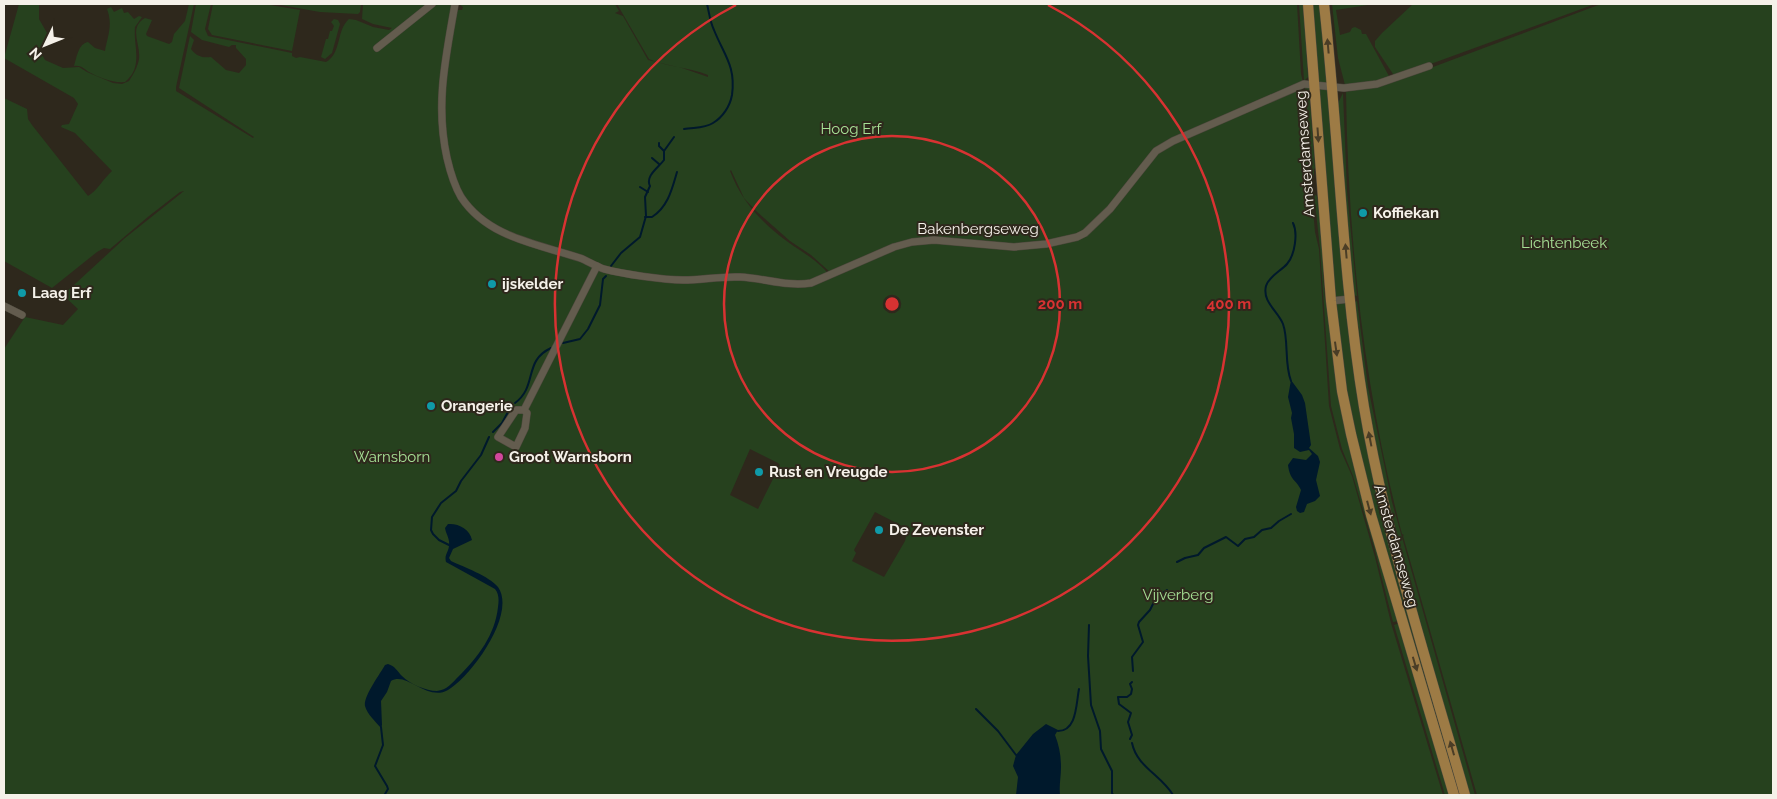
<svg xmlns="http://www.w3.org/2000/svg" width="1777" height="799" font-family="Raleway,sans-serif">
  <rect width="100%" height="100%" fill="#2e281c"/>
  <g fill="#26411e" fill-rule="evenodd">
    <path d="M19,4H39V19L47,33L41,53L45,60L63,68L79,67L87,72L113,83L122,84L129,81C133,75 138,66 139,59C141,44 128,28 145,18L152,20L146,34L147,36L169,44L172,42L174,34L185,21L189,4H194L176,87V91L253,138L254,137L179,88L190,36L194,40L191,49C197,57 203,58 211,57L226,70L239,73L246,65V59L236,48V45H232L229,47L202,40L191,32L196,4H211L205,29L208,36L292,53V56L296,58L300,57L326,62C342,53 336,30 349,19L356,20L373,27L389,30L392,28L373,24L362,19L363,4H450L452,7L440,83L444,85L456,10H462L463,7L459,4H615L619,11L615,13L623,16L648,60L682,68L708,77V75C688,67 667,67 649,59L617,4H1297L1301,74L1303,82L1158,147L1109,209L1084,232L1077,236L1045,243L1014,246L934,239L911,241L893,246L831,273L811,255L790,241L755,210L744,198L731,170L730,171C742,202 761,222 788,242C803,253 819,261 830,276L894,248L912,243L934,241L1014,248L1046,245L1078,238L1086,234L1112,211L1160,149L1300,87L1302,88L1315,232L1319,249L1329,406L1340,449L1352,476L1375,557L1391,623L1443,795H4V349L25,317L63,325L78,309L63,295L125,238L184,191L180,192L149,216L110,249L104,248L97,252L52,288L4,261V98L27,109L28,119L32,125L88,196C98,190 103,179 112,171L75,133L61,127L62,125L69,124L78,104L74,98L4,58ZM750,449L778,463L780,465L758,509L730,495ZM875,512L908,529L905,541L884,577L852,561L856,553L854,550Z"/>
    <path d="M213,4H264L300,10L292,51L212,35L208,29Z"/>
    <path d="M275,4H361L360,12L358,14L320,12Z"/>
    <path d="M1299,4H1303L1308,77L1304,81Z"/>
    <path d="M1311,4H1320L1328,86L1318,85Z"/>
    <path d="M1332,4H1374L1336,10L1340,35L1350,32L1352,28L1355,27L1361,30L1362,34H1366L1390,78L1384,81L1345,85L1338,58Z"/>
    <path d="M1413,4H1595L1395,77L1375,47V41L1382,33Z"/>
    <path d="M1601,4H1773V795H1477L1403,536L1404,535L1402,534C1364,390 1348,241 1346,92L1393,82Z"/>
    <path d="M111,7L114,12L122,8L124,13L128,12L134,19L139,16L142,17L135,27C133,46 144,67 125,82C112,83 100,78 89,72C84,69 81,65 74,66C77,57 78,44 88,42L95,48L105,51C108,35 113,25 107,9Z"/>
    <path d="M334,19L338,20L340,24L332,53L325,59L321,57L326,39H328L330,31H332L334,26L331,22Z"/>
    <path d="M1305,87L1309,88L1315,168L1314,169V178H1313Z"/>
    <path d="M1318,88L1328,89L1347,296L1344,297H1334Z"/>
    <path d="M1343,93L1347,191L1357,296L1353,295L1338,103Z"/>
    <path d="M1314,194L1317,196L1319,214L1322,223L1326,269L1323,272L1325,300L1328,303L1332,336L1399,621L1393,622L1374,547L1353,476L1342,449L1331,406L1320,249Z"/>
    <path d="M1357,301L1368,387L1392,502L1475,795H1469L1387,504L1363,379L1359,330L1353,303Z"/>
    <path d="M1337,302L1347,303L1362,409L1462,795H1458L1374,515L1345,390L1335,304Z"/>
    <path d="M1400,623L1451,795H1445L1394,625Z"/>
  </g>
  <g fill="#00192c">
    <path d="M1291,380L1302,395L1305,403L1311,445L1309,448L1318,456L1320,462L1316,480L1320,496L1315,501L1307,504L1304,512L1300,513L1297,511L1296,507L1301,490C1296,479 1290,481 1288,465L1293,458L1306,460L1312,454L1309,450L1300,452L1294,448V434L1291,418L1292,413L1288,397Z"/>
    <path d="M448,524C458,523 470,529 472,540L453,549L449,558L451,561C464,567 489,576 498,587C517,614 471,677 448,690C427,702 407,671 391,681L387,692L381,701L382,725L381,728C376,722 367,714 365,706C363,697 380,674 385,665L388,664C395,666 397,671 402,676C410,684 426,691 437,691C447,690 452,683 459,676C478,657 495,635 498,607C499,600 499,594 495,589L446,562C444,554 449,552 449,545C450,539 446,534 445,528Z"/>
    <path d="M1046,724L1058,730L1055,735C1059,745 1061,755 1061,767C1061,777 1059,785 1060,795H1016L1018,777L1013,766L1016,755L1033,734Z"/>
  </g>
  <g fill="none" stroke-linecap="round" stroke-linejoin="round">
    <g stroke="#00192c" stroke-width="2">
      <path d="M684,129C693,127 704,129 713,123C723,117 730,106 732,95C736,66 724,55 714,30C710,22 709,12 707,4"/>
      <path d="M659,143V146L664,151"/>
      <path d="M652,158L659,164"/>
      <path d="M640,187L648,192"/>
      <path d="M645,217H652C668,207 672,189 677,172"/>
      <path d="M611,266L621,253L640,237L646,216L645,197L650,186C645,176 658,168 664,160V151L674,137"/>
      <path d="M563,343L580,339L588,329L600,305L603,279L606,276"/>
      <path d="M1291,381C1284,363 1289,341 1283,324C1278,311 1262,302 1266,286C1269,276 1281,271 1287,264C1295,255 1298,233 1293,223"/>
      <path d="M515,403C538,386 523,361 551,348"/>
      <path d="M493,432L502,423L509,410"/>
      <path d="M449,545L439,540L433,534L431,530L432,517L441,503L456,491L461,481L481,455L489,437"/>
      <path d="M1177,562L1185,558L1198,555L1204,548L1226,537L1238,546L1245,539L1254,537L1262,530L1271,528L1279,521L1291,514"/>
      <path d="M1089,625L1088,656L1091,705L1100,731L1101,749L1112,771V793L1113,795"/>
      <path d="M1133,671L1132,657L1143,642L1138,625L1139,622L1150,610L1156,598L1167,590"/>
      <path d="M976,709L998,731L1016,755H1018"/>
      <path d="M381,727L383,745L375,766L387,786L388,789L385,794"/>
      <path d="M1058,731C1077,731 1076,704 1079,689"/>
      <path d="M1130,739L1132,735L1128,722L1131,713L1119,704L1118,697H1127L1131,694L1132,689L1130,684L1132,682"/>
      <path d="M1132,743C1137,767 1161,775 1173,795"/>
    </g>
    <g stroke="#4c473c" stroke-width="8">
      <g id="street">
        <path d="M455,4C446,56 435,104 447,158C450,171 454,185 461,197C488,238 538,244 580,258C588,261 595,266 604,269C623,274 663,280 683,280C702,280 721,276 740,277C764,278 787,287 811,283L894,247L912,242L934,240L1014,247L1046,244L1077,237L1085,233L1110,209L1156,151L1173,141L1304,84L1344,88L1377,84L1429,66"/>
        <path d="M377,48L432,4"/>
        <path d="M1331,301L1350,299"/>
        <path d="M4,306L22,315"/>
        <path d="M516,410H524L527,413L525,428L516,447L498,437Z"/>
        <path d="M524,410L597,266"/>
      </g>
    </g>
    <g stroke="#4c473c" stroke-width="11">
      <g id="primary">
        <path d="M1308,4L1331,301L1342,391L1351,434L1371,515L1454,795"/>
        <path d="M1324,4C1339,138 1342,274 1364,407C1386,537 1429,668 1465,795"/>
      </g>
    </g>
    <use href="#street" stroke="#635c4e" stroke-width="7"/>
    <use href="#primary" stroke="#9d7b45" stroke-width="10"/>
  </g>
  <defs><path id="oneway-solid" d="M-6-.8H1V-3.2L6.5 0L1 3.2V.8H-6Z" transform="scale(1.25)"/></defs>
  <g fill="#4a3d26">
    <use href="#oneway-solid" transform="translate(1328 46) rotate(-95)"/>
    <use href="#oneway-solid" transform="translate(1318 135) rotate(86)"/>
    <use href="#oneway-solid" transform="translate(1346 251) rotate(-95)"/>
    <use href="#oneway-solid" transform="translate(1336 349) rotate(82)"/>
    <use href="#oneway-solid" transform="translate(1370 439) rotate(-101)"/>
    <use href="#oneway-solid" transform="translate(1369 508) rotate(75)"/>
    <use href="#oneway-solid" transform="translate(1415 664) rotate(73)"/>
    <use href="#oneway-solid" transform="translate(1452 748) rotate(-106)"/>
  </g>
  <g fill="none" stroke="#d83232" stroke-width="2.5">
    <circle cx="892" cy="304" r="168"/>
    <path d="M1048 5A337 337 0 1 1 736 5"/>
  </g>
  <g fill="#0f9aa8" stroke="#2e281c" stroke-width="2">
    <circle cx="1363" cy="213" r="5"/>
    <circle cx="492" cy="284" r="5"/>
    <circle cx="22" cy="293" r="5"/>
    <circle cx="431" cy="406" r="5"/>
    <circle cx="759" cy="472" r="5"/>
    <circle cx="879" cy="530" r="5"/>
  </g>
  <circle fill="#d1479c" stroke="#2e281c" stroke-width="2" cx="499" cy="457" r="5"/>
  <g text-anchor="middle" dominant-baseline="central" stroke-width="4" stroke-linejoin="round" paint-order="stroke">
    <g font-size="15" fill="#a6e095" stroke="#2e281c">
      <text x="851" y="129">Hoog Erf</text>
      <text x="1564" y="243">Lichtenbeek</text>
      <text x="392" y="457">Warnsborn</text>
      <text x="1178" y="595">Vijverberg</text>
    </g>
    <g font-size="15" fill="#f5f1e9" stroke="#2e281c">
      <text transform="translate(1305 154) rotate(-94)">Amsterdamseweg</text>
      <text x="978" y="229">Bakenbergseweg</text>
      <text transform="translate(1396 546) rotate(74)">Amsterdamseweg</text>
    </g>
    <g font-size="15" font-weight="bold" fill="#f5f1e9" stroke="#2e281c" text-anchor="start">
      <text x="1373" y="213">Koffiekan</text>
      <text x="502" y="284">ijskelder</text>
      <text x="32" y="293">Laag Erf</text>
      <text x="441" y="406">Orangerie</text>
      <text x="509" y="457">Groot Warnsborn</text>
      <text x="769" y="472">Rust en Vreugde</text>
      <text x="889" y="530">De Zevenster</text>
    </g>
  </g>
  <circle cx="892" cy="304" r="8" fill="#d83232" stroke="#2e281c" stroke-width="2.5"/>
  <g font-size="15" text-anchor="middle" font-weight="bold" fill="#d83232" stroke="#2e281c" stroke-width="4" stroke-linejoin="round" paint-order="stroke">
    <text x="1060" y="309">200 m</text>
    <text x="1229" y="309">400 m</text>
  </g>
  <rect width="1777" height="799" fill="none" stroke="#f5f1e9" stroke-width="10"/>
  <g transform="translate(45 45) rotate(227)" stroke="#2e281c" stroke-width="4" paint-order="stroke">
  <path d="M0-4L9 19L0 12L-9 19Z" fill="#f5f1e9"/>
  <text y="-8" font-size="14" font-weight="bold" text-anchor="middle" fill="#f5f1e9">N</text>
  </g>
</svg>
